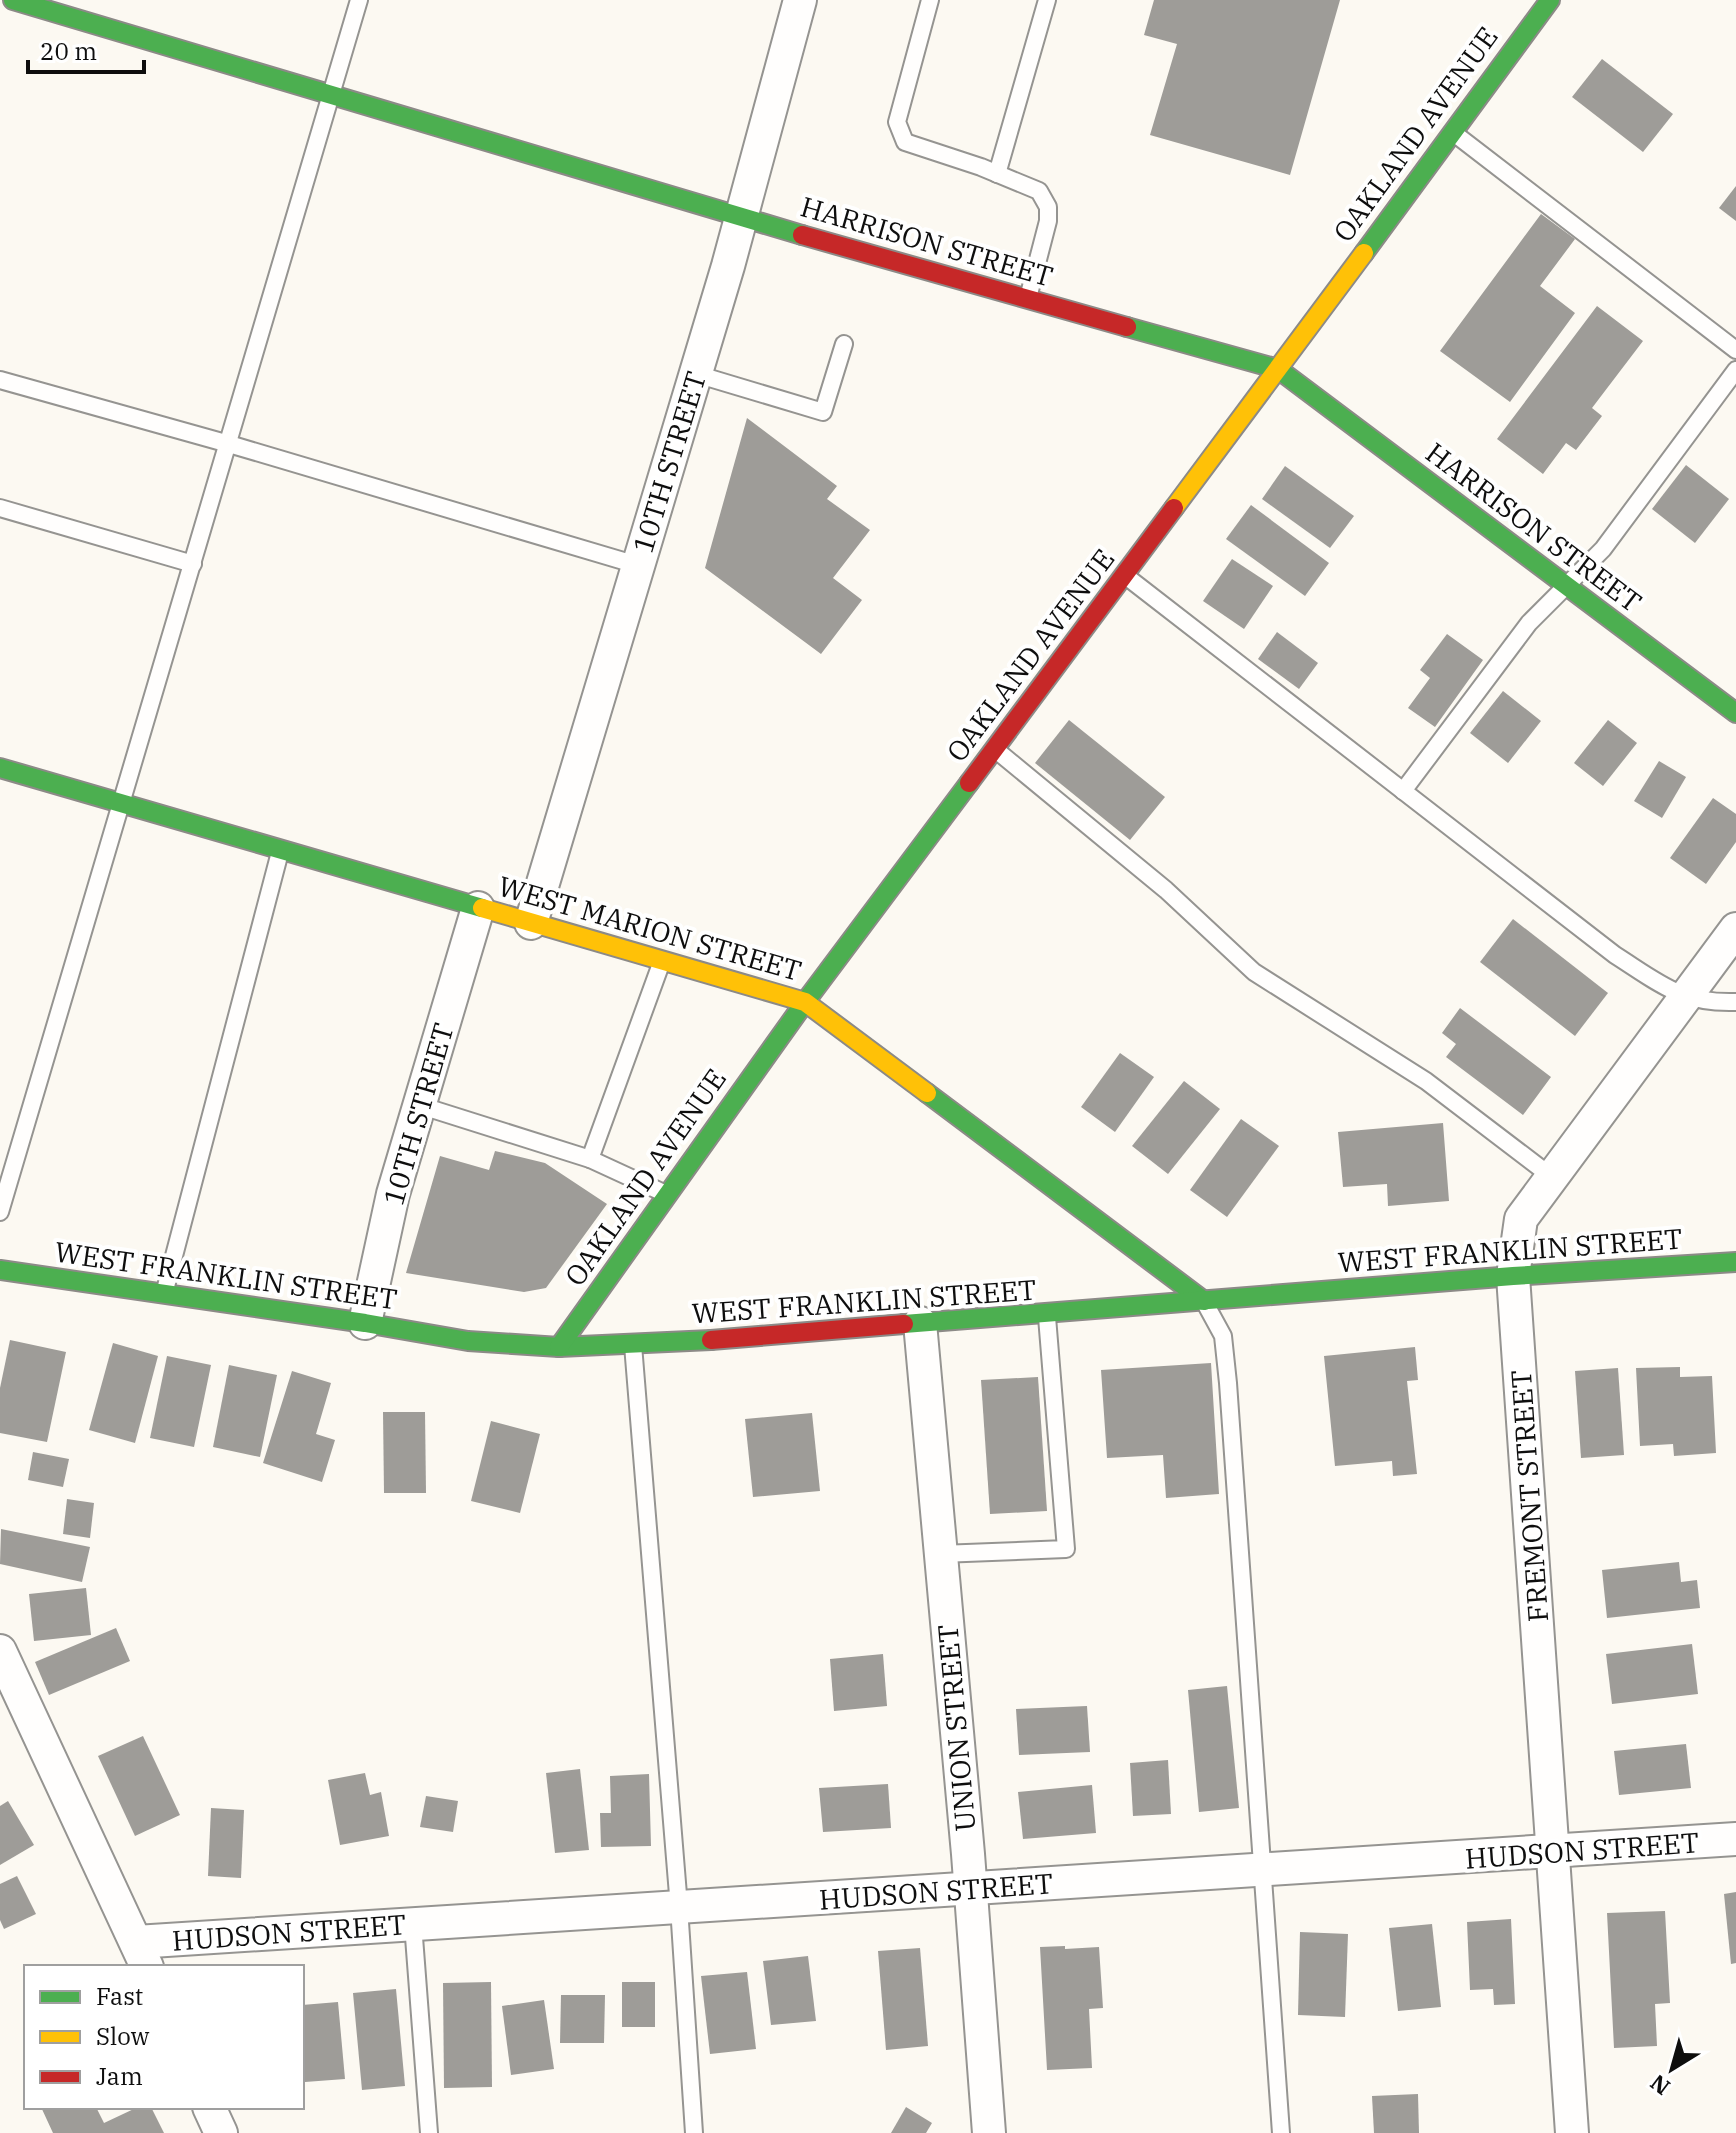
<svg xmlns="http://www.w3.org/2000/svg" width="1736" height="2133" font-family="'IBM Plex Serif',serif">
  <rect width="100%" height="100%" fill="#fcf9f2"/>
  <g fill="#9e9c98">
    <path d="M1154,0H1340L1290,175L1150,135L1177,44L1144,35Z"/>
    <path d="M1602,59L1673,114L1643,152L1572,97Z"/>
    <path d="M1736,186V221L1719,208Z"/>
    <path d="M1541,214L1575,239L1540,286L1575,313L1510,402L1440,351Z"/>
    <path d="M1597,306L1643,341L1592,408L1602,416L1576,450L1566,443L1543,474L1497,439Z"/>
    <path d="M747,418L837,486L827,499L870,530L833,578L862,600L821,654L705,568Z"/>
    <path d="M1686,465L1729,499L1695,543L1652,509Z"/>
    <path d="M1285,466L1354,516L1330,548L1262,499Z"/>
    <path d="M1251,505L1329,563L1305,596L1226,539Z"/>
    <path d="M1232,559L1273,586L1244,629L1203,601Z"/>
    <path d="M1277,632L1318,663L1299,689L1258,659Z"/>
    <path d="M1447,634L1483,660L1435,727L1408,708L1430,678L1420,670Z"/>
    <path d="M1503,691L1541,721L1508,763L1470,733Z"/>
    <path d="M1069,720L1165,797L1130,840L1035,763Z"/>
    <path d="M1608,720L1637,743L1603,786L1574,763Z"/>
    <path d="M1659,761L1686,777L1662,818L1634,801Z"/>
    <path d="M1713,798L1736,814V842L1706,884L1670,858Z"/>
    <path d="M1513,919L1608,993L1575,1036L1480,962Z"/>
    <path d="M1460,1008L1551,1077L1523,1115L1446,1057L1456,1044L1442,1033Z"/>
    <path d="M1120,1053L1154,1077L1115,1132L1081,1107Z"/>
    <path d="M1184,1081L1220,1109L1168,1174L1132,1146Z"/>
    <path d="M1241,1119L1279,1146L1227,1217L1190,1190Z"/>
    <path d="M1443,1123L1449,1201L1388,1206L1387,1184L1343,1187L1338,1132Z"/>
    <path d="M495,1151L545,1163L607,1204L546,1288L524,1292L406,1273L440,1156L489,1170Z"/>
    <path d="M10,1340L66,1352L47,1442L0,1433V1388Z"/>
    <path d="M113,1343L158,1356L135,1443L89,1430Z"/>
    <path d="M1415,1347L1418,1380L1407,1381L1417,1474L1393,1476L1392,1461L1335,1466L1324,1356Z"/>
    <path d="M167,1356L211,1365L194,1447L150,1438Z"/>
    <path d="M1211,1363L1219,1494L1166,1498L1163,1455L1107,1458L1101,1370Z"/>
    <path d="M229,1365L277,1375L260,1457L213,1447Z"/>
    <path d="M1680,1367V1377L1712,1376L1716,1453L1674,1456L1673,1444L1640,1446L1636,1368Z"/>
    <path d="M1618,1368L1624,1455L1581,1458L1575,1371Z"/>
    <path d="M292,1371L331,1383L316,1434L335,1440L322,1482L263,1463Z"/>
    <path d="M1038,1377L1047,1511L990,1514L981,1380Z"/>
    <path d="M383,1412H425L426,1493H384Z"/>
    <path d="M812,1413L820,1491L753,1497L745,1419Z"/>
    <path d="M491,1421L540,1434L520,1513L471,1501Z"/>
    <path d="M33,1452L69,1459L63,1487L28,1480Z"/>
    <path d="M67,1499L94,1503L90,1538L63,1534Z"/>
    <path d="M1,1529L90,1547L82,1582L0,1564Z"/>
    <path d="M1679,1562L1681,1582L1697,1580L1700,1608L1607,1618L1602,1570Z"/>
    <path d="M86,1588L91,1635L34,1641L29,1594Z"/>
    <path d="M116,1628L130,1661L49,1695L35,1662Z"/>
    <path d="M1692,1644L1698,1694L1612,1704L1606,1654Z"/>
    <path d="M883,1654L887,1706L834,1711L830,1659Z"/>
    <path d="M1227,1686L1239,1808L1199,1812L1188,1690Z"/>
    <path d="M1087,1706L1090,1752L1019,1755L1016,1709Z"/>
    <path d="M143,1736L180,1815L135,1836L98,1756Z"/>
    <path d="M1686,1744L1691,1788L1619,1795L1614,1751Z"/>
    <path d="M1168,1760L1171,1814L1133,1816L1130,1763Z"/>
    <path d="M580,1769L589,1850L555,1853L546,1773Z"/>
    <path d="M365,1773L370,1795L381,1792L389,1836L340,1845L328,1780Z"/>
    <path d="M649,1774L651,1846L601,1847L600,1813H611L610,1776Z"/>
    <path d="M888,1784L891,1828L823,1832L819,1788Z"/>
    <path d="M1092,1785L1096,1833L1023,1839L1018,1792Z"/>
    <path d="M426,1796L458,1801L453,1832L420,1827Z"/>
    <path d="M8,1801L34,1845L0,1865V1806Z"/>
    <path d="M211,1808L244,1810L241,1878L208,1876Z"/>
    <path d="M17,1876L36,1914L4,1929L0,1920V1884Z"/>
    <path d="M1736,1892V1963L1731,1964L1724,1894Z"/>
    <path d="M1665,1911L1670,2003L1655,2004L1657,2046L1614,2048L1607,1913Z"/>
    <path d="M1511,1919L1515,2004L1494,2005L1493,1989L1470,1990L1467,1922Z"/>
    <path d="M1432,1924L1441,2007L1398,2011L1389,1928Z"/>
    <path d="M1300,1932L1348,1934L1345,2017L1298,2015Z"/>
    <path d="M1065,1946V1949L1099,1947L1103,2008L1089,2009L1092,2068L1047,2070L1040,1947Z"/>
    <path d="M920,1948L928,2046L886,2050L878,1951Z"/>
    <path d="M808,1956L816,2021L771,2025L763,1961Z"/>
    <path d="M747,1972L756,2049L710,2054L701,1976Z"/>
    <path d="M491,1982L492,2087L444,2088L443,1983Z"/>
    <rect x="622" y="1982" width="33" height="45"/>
    <path d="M396,1989L405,2086L362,2090L353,1993Z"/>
    <path d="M561,1995H605L604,2043H560Z"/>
    <path d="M544,2000L554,2069L511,2075L502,2006Z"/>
    <path d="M338,2002L345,2079L305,2082L302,2005Z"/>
    <path d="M1418,2094L1419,2133H1374L1372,2096Z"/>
    <path d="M41,2107H96L104,2123L138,2107H151L164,2133H53Z"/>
    <path d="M906,2107L932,2123L926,2133H891Z"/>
  </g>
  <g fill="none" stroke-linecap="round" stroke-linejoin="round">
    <g stroke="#959491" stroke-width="20">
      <g id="lane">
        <path d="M930,0L897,122L905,142L981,167L1039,191L1048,207V221L1028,298"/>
        <path d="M1455,134L1736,350"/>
        <path d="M997,174L1047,0"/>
        <path d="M696,374L823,412L844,344"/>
        <path d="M0,380L229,444L637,565"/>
        <path d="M0,508L193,564"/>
        <path d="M1127,577L1615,955C1659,983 1681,1004 1736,1002"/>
        <path d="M996,750L1166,890L1254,972L1426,1081L1552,1177"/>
        <path d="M1403,791L1529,623L1603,549L1736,370"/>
        <path d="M419,1105L590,1159L666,1194"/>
        <path d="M590,1159L662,961"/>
        <path d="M0,1212L359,0"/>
        <path d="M164,1294L280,852"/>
        <path d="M1205,1303L1223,1336L1228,1383L1281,2133"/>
        <path d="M633,1345L679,1907L694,2133"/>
        <path d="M940,1554L1066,1549L1047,1317"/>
        <path d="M413,1924L429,2133"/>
      </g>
    </g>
    <g stroke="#959491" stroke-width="36">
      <g id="street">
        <path d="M531,923L728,266L800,0"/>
        <path d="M365,1323L393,1194L478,908"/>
        <path d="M920,1323L968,1854L989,2133"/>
        <path d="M0,1651L147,1967"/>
        <path d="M136,1942L1736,1839"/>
        <path d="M209,2107L221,2133"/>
        <path d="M1572,2133L1513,1276L1521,1219L1736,929"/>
      </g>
    </g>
    <g stroke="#8c8a87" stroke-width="22">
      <g id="fast">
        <path d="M13,0L802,235"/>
        <path d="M1364,253L1550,0"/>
        <path d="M1127,327L1278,369L1736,713"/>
        <path d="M0,768L482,908"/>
        <path d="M927,1093L1204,1301"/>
        <path d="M0,1270L365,1323L468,1341L559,1347L711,1340"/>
        <path d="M904,1324L1513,1276L1736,1262"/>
        <path d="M559,1347L805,1002L969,783"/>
      </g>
    </g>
    <g stroke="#8c8a87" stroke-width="22">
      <g id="slow">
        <path d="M1174,508L1364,253"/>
        <path d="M482,908L805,1002L927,1093"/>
      </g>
    </g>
    <g stroke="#8c8a87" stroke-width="22">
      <g id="jam">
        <path d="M802,235L1127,327"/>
        <path d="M969,783L1174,508"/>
        <path d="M711,1340L904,1324"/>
      </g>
    </g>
    <use href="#lane" stroke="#fffefd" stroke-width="16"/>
    <use href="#street" stroke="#fffefd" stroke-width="32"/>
    <use href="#fast" stroke="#4caf50" stroke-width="18"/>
    <use href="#slow" stroke="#ffc107" stroke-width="18"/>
    <use href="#jam" stroke="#c62828" stroke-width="18"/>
  </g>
  <g text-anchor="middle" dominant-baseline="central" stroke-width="8" stroke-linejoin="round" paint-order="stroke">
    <g font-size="28" fill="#0e0e0e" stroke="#fff">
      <text transform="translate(1415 134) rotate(-54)">OAKLAND AVENUE</text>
      <text transform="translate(927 241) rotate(16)">HARRISON STREET</text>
      <text transform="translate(669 462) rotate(-73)">10TH STREET</text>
      <text transform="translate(1534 527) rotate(37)">HARRISON STREET</text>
      <text transform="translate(1030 655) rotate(-53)">OAKLAND AVENUE</text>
      <text transform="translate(650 928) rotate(16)">WEST MARION STREET</text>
      <text transform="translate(418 1114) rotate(-74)">10TH STREET</text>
      <text transform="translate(645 1177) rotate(-55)">OAKLAND AVENUE</text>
      <text transform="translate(1510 1250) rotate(-4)">WEST FRANKLIN STREET</text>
      <text transform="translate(226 1275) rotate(8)">WEST FRANKLIN STREET</text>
      <text transform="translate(864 1301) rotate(-4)">WEST FRANKLIN STREET</text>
      <text transform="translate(1529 1496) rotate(-94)">FREMONT STREET</text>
      <text transform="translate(956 1728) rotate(-95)">UNION STREET</text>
      <text transform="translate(1582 1850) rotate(-4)">HUDSON STREET</text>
      <text transform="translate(936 1891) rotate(-4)">HUDSON STREET</text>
      <text transform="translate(289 1932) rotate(-4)">HUDSON STREET</text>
    </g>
  </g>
  <rect x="24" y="1965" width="280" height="144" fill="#ffffff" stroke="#9f9f9f" stroke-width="2"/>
  <rect x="40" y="1991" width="40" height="12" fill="#4caf50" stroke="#9f9f9f" stroke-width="2"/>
  <text x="96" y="2005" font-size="24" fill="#0e0e0e">Fast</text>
  <rect x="40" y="2031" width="40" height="12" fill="#ffc107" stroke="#9f9f9f" stroke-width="2"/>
  <text x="96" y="2045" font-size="24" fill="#0e0e0e">Slow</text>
  <rect x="40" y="2071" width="40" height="12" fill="#c62828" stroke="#9f9f9f" stroke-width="2"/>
  <text x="96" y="2085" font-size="24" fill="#0e0e0e">Jam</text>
  <g transform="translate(1672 2069) rotate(217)" stroke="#ffffff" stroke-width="6" paint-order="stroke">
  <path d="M0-6L14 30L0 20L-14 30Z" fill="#0e0e0e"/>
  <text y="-12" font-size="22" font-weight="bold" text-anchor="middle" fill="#0e0e0e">N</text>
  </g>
  <path d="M28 60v12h116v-12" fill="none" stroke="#0e0e0e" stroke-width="4"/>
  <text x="40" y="60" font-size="24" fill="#0e0e0e" stroke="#ffffff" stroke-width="6" paint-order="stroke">20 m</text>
</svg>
